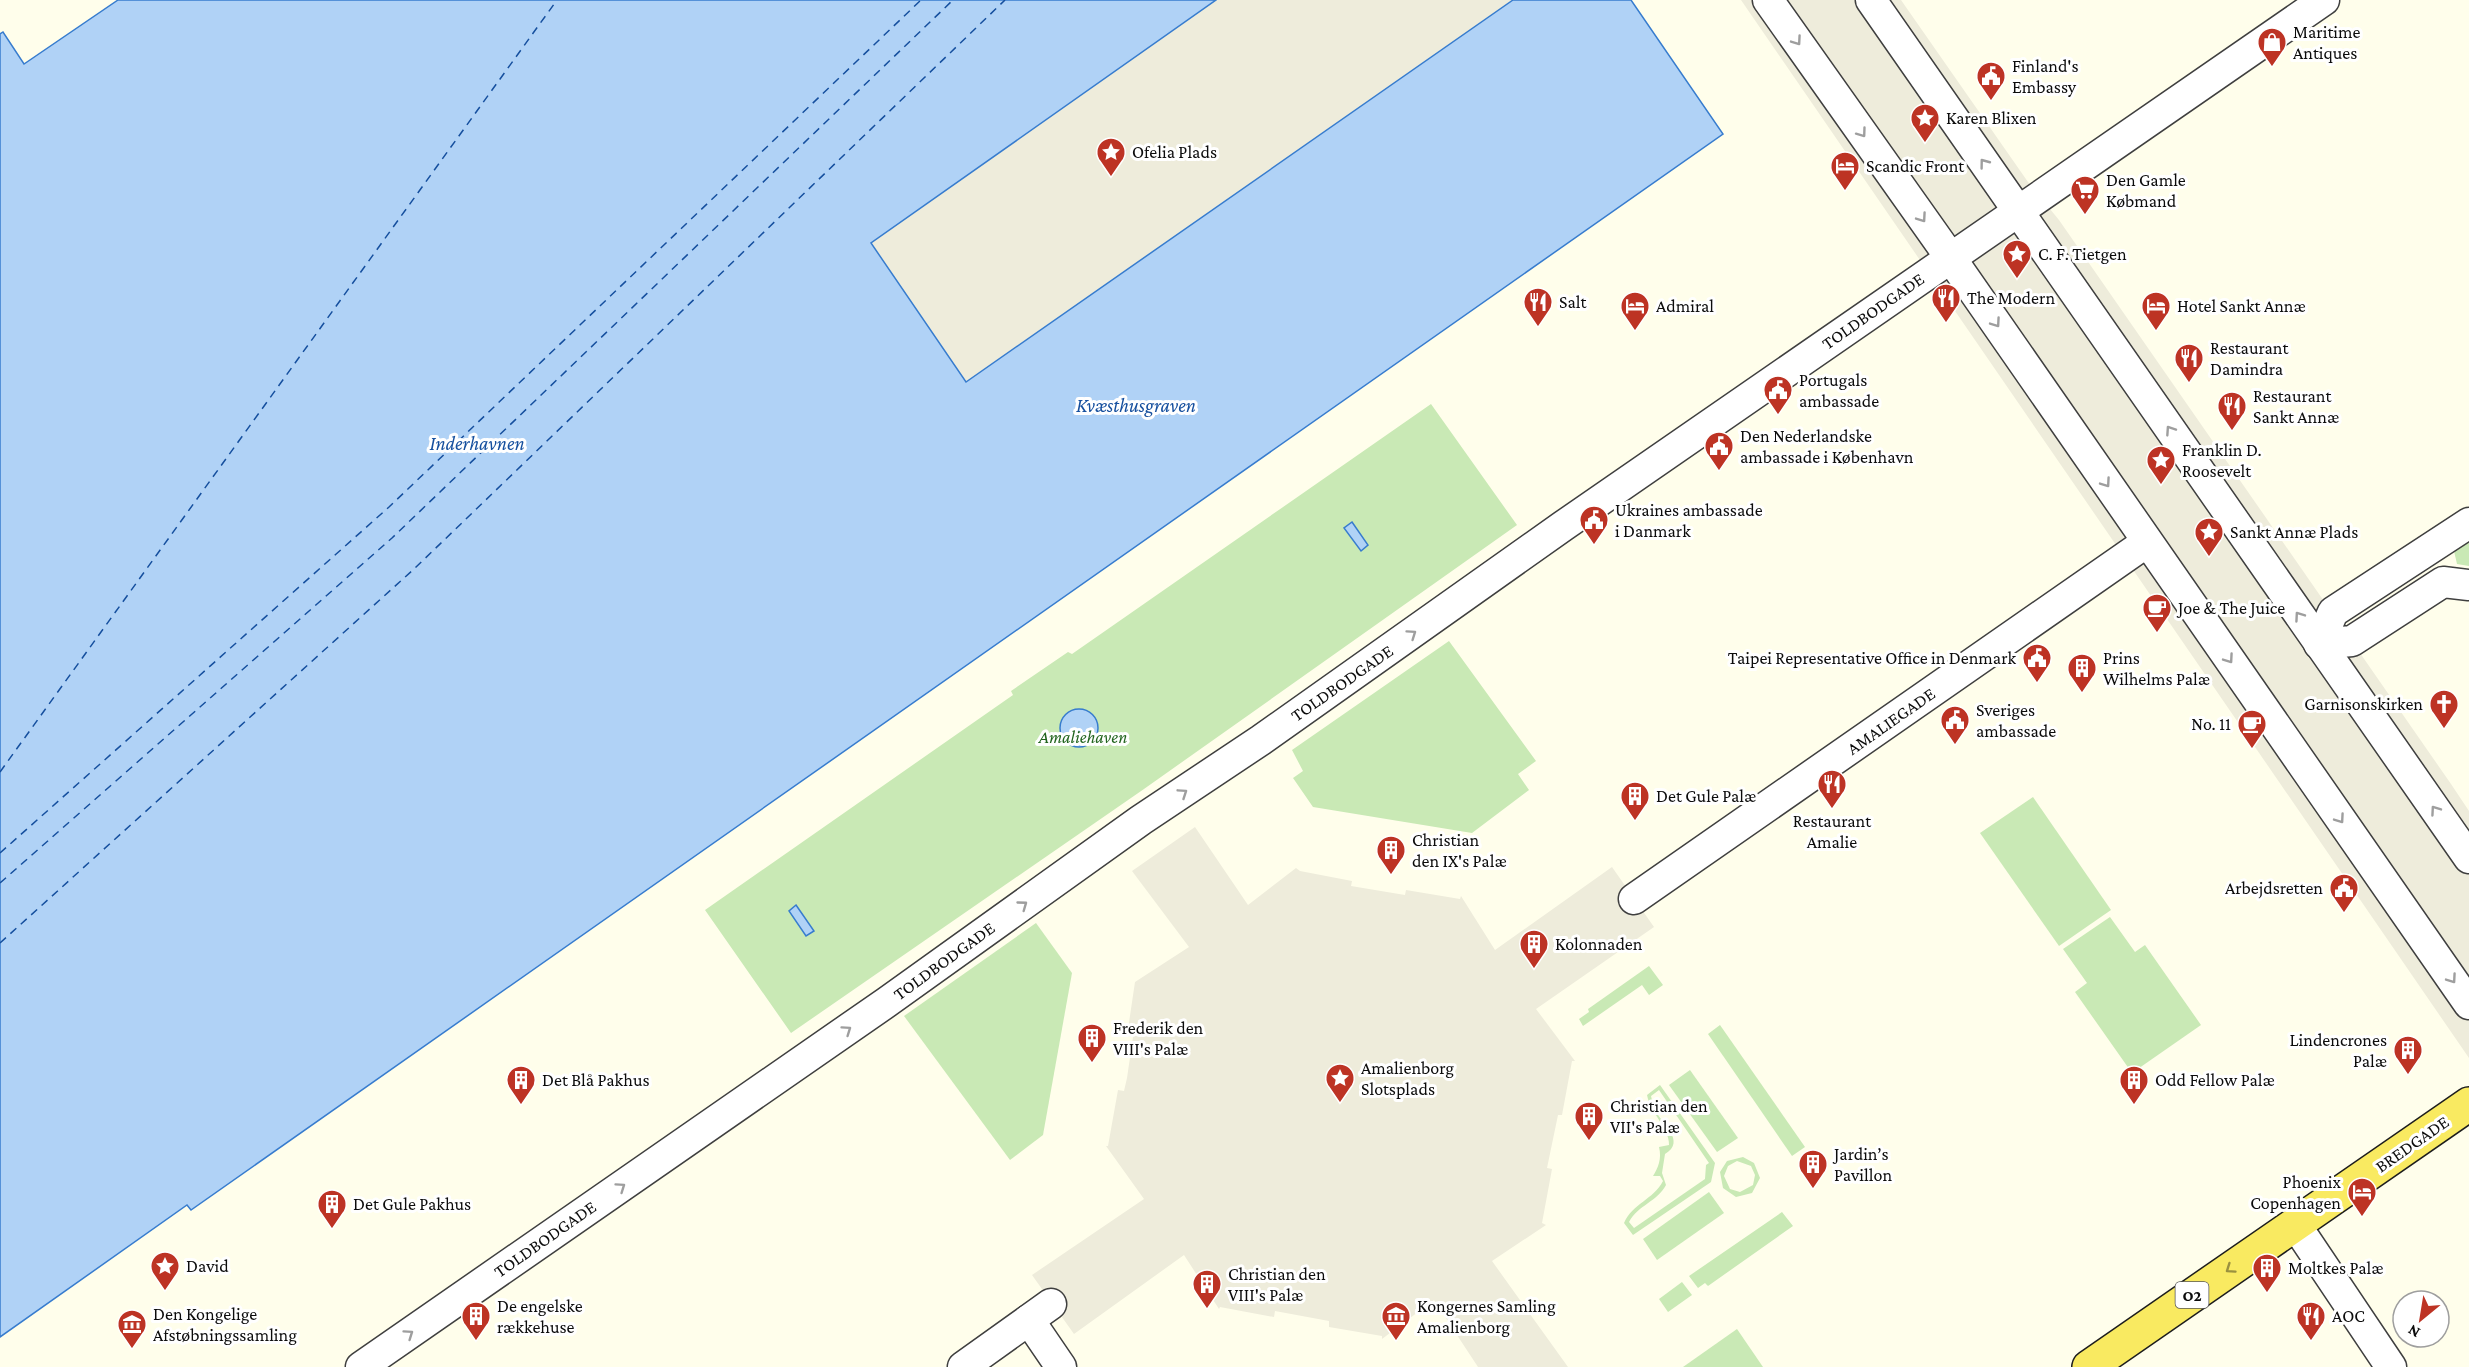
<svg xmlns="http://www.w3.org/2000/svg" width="2469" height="1367" font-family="'Crimson Pro',serif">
  <rect width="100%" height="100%" fill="#fffeeb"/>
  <g fill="#c9e9b5" fill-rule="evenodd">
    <path d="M1431,404L1517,525L1144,789L791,1033L705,910L1013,695L1011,691L1068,652L1072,654Z"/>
    <path d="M2469,541V566L2457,564L2454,551Z"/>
    <path d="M1449,641L1536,761L1518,774L1529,790L1472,833L1313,807L1293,778L1303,771L1292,750Z"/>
    <path d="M2033,797L2111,910L2059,946L1980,833Z"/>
    <path d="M2110,917L2135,952L2145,945L2201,1025L2132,1073L2075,992L2087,983L2063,949Z"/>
    <path d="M1036,923L1072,973L1043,1135L1010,1160L904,1016Z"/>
    <path d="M1649,966L1663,985L1649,995L1642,985L1583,1026L1579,1019L1589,1012L1588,1009Z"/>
    <path d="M1720,1025L1805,1147L1792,1156L1708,1034Z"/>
    <path d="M1690,1070L1738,1138L1717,1152L1669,1085Z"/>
    <path d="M1660,1085L1715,1163L1711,1182L1633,1235L1624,1223C1633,1203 1653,1200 1663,1181L1660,1176H1653C1658,1168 1662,1159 1659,1147L1669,1145C1669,1127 1651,1115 1647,1095ZM1659,1090L1709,1163L1706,1165L1705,1179L1634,1228L1629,1222C1638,1205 1657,1202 1666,1185L1662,1173L1665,1154C1687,1141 1661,1123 1655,1110C1653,1106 1652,1100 1651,1096Z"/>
    <path d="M1743,1157L1754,1163L1760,1178L1752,1193L1736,1197L1723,1188L1720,1172L1727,1161ZM1737,1161L1751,1166L1755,1175L1753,1185L1740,1192L1730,1189L1724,1176L1728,1166Z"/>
    <path d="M1709,1192L1724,1213L1657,1260L1643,1239Z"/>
    <path d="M1782,1212L1793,1226L1708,1286L1705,1283L1698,1288L1689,1276Z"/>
    <path d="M1682,1282L1692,1295L1668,1312L1659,1299Z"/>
    <path d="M1737,1329L1763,1367H1683Z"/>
  </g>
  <g fill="#eeecdb">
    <path d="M1216,0H1513L966,382L870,243Z"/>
    <path d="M1741,0H1901L2028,182L2059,220L2451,784L2469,811V1058Z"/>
    <path d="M1195,827L1248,905L1296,868L1300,871L1352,881L1351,886L1405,895L1406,890L1460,899L1461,896L1495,950L1612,867L1654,927L1536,1009L1575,1061H1572L1562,1115H1558L1547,1168L1552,1169L1542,1223L1546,1225L1492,1261L1568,1367H1478L1434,1300L1382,1339V1336L1329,1327V1321L1275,1311L1274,1317L1220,1307L1219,1309L1184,1255L1074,1334L1032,1275L1144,1199L1106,1146H1108L1118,1090L1124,1091L1127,1078L1133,1037L1127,1036L1135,982L1189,947L1132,871Z"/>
  </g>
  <g fill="#b0d2f6" stroke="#377cce" stroke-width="1.5">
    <path d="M118,0H1216L871,243L966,382L1513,0H1631L1723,134L191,1210L187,1205L0,1337V34L3,32L24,64Z"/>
    <path d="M1352,522L1368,545L1361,551L1344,528Z"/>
    <circle cx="1079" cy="728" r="19"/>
    <path d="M796,905L814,931L806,936L789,911Z"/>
  </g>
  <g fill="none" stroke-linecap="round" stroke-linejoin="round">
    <g stroke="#154f9e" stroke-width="1.5" stroke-dasharray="8 6" stroke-linecap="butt">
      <path d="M0,772L557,0"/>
      <path d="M0,853L389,507L921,0"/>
      <path d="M0,883L392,538L953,0"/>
      <path d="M0,943L414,569L1005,0"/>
    </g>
    <g stroke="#3f3f3f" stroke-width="33">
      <g id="minor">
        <path d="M1768,0L1950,257L2469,1004"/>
        <path d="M1871,0L2469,858"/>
        <path d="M2469,523L2333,612L2319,644L2352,641L2443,582L2469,585"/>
        <path d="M1634,899L2147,542"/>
        <path d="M2295,1224L2391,1367"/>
        <path d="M1029,1320L1061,1367"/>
        <path d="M361,1367L887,1002L1141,820L1261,740L1563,526L2324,0"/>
        <path d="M963,1367L1051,1304"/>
      </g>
    </g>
    <g stroke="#1d1d1d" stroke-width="36">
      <path id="major" d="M2089,1367L2469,1104"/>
    </g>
    <use href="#minor" stroke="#fff" stroke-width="30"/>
    <use href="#major" stroke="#f9ea61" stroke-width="33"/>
  </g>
  <defs><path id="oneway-chevron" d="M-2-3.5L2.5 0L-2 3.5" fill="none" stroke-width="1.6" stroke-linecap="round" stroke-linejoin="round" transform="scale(1.5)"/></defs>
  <g stroke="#9e9e9e">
    <use href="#oneway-chevron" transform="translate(1797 41) rotate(55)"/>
    <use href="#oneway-chevron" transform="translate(1862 133) rotate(54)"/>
    <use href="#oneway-chevron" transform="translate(1984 163) rotate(-127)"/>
    <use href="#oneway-chevron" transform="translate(1922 218) rotate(55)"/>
    <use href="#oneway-chevron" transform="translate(1996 323) rotate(55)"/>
    <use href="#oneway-chevron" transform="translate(2170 430) rotate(-124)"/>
    <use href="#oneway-chevron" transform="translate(2106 483) rotate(55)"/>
    <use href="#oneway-chevron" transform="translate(2299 616) rotate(-125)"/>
    <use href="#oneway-chevron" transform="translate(1412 634) rotate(-35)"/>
    <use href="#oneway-chevron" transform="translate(2229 659) rotate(55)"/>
    <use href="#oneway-chevron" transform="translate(1183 793) rotate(-34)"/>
    <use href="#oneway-chevron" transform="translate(2435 810) rotate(-125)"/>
    <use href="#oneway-chevron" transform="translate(2340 819) rotate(55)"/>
    <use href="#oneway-chevron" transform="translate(1023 905) rotate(-36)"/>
    <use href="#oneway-chevron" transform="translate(2452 979) rotate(55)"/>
    <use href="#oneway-chevron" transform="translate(847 1030) rotate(-35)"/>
    <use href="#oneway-chevron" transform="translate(621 1187) rotate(-35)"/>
    <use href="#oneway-chevron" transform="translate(409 1334) rotate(-35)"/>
  </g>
  <use stroke="#9a913f" href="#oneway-chevron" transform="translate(2230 1269) rotate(145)"/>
  <defs>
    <g id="shop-pin" transform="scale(1.5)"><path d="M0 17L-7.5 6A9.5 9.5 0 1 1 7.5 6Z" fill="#bd3324" stroke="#fff"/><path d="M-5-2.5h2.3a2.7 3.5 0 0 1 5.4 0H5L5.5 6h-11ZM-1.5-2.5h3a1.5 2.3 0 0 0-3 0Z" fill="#fff"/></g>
    <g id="civic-pin" transform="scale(1.5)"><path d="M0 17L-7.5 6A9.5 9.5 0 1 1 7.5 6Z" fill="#bd3324" stroke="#fff"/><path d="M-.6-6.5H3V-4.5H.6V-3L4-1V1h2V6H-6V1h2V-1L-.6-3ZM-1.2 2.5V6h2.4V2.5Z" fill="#fff"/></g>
    <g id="sight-pin" transform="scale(1.5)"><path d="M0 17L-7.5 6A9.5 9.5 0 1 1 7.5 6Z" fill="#bd3324" stroke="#fff"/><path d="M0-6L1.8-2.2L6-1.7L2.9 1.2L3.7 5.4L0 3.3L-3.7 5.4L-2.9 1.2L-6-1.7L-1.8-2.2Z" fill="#fff"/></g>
    <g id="hotel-pin" transform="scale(1.5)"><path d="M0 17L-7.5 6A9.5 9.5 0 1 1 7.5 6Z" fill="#bd3324" stroke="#fff"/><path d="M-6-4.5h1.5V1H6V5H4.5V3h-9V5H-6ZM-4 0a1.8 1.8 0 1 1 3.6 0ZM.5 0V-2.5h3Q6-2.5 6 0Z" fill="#fff"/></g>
    <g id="supermarket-pin" transform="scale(1.5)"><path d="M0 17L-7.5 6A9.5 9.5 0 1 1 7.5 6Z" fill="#bd3324" stroke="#fff"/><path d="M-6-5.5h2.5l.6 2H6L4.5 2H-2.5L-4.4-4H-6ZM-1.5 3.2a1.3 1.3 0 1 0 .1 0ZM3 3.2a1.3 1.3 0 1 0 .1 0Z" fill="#fff"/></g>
    <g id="restaurant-pin" transform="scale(1.5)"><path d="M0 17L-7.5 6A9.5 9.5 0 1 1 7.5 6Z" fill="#bd3324" stroke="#fff"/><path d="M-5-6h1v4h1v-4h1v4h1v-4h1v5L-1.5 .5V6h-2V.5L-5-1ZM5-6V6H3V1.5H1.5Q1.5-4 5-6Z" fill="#fff"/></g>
    <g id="cafe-pin" transform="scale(1.5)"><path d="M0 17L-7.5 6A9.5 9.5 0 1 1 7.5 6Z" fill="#bd3324" stroke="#fff"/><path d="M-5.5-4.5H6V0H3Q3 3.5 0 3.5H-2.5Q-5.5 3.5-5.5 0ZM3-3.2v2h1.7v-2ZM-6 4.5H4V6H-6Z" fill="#fff"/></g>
    <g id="building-pin" transform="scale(1.5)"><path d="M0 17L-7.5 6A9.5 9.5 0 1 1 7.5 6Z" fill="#bd3324" stroke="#fff"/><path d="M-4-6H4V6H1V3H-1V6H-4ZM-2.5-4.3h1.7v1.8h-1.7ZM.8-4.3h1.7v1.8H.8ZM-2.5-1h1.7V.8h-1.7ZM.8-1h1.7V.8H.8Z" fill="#fff"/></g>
    <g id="church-pin" transform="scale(1.5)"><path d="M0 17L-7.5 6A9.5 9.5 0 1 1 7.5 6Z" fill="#bd3324" stroke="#fff"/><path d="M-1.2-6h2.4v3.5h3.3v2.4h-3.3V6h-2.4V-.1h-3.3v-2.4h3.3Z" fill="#fff"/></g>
    <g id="museum-pin" transform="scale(1.5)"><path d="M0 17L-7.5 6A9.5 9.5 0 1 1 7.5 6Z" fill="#bd3324" stroke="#fff"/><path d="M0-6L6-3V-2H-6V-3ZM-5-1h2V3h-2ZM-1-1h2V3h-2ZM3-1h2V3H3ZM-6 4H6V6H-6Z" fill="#fff"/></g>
  </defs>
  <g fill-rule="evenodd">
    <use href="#shop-pin" x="2272" y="42"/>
    <use href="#civic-pin" x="1991" y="76"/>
    <use href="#sight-pin" x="1925" y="118"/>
    <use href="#sight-pin" x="1111" y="152"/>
    <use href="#hotel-pin" x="1845" y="166"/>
    <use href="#supermarket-pin" x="2085" y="190"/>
    <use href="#sight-pin" x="2017" y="254"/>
    <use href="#restaurant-pin" x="1946" y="298"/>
    <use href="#restaurant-pin" x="1538" y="302"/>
    <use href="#hotel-pin" x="1635" y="306"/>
    <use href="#hotel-pin" x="2156" y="306"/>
    <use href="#restaurant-pin" x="2189" y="358"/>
    <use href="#civic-pin" x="1778" y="390"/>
    <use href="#restaurant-pin" x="2232" y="406"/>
    <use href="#civic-pin" x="1719" y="446"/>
    <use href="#sight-pin" x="2161" y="460"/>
    <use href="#civic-pin" x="1594" y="520"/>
    <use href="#sight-pin" x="2209" y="532"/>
    <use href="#cafe-pin" x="2157" y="608"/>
    <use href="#civic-pin" x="2037" y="658"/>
    <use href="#building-pin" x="2082" y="668"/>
    <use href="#church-pin" x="2444" y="704"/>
    <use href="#civic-pin" x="1955" y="720"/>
    <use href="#cafe-pin" x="2252" y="724"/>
    <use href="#restaurant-pin" x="1832" y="784"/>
    <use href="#building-pin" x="1635" y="796"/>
    <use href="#building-pin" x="1391" y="850"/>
    <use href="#civic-pin" x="2344" y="888"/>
    <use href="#building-pin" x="1534" y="944"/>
    <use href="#building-pin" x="1092" y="1038"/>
    <use href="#building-pin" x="2408" y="1050"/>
    <use href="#sight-pin" x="1340" y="1078"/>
    <use href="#building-pin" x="521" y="1080"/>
    <use href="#building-pin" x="2134" y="1080"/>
    <use href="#building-pin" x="1589" y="1116"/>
    <use href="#building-pin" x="1813" y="1164"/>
    <use href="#hotel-pin" x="2362" y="1192"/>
    <use href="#building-pin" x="332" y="1204"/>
    <use href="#sight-pin" x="165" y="1266"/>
    <use href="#building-pin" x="2267" y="1268"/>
    <use href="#building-pin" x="1207" y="1284"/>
    <use href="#building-pin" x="476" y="1316"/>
    <use href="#museum-pin" x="1396" y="1316"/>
    <use href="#restaurant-pin" x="2311" y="1316"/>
    <use href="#museum-pin" x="132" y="1324"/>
  </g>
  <g text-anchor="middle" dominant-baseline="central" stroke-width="6" stroke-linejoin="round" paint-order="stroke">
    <rect fill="#fff" stroke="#555" stroke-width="1.5" x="2175.5" y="1282" width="33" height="26" rx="4.5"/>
    <g font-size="16" font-weight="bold" fill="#0c0c0c">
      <text x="2192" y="1295">O2</text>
    </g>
    <g font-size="18" fill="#0c0c0c" stroke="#fff" text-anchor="start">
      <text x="2293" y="32">Maritime<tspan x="2293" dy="21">Antiques</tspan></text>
      <text x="2012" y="66">Finland's<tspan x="2012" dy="21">Embassy</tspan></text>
      <text x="1946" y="118">Karen Blixen</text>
      <text x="1132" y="152">Ofelia Plads</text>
      <text x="1866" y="166">Scandic Front</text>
      <text x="2106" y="180">Den Gamle<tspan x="2106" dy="21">Købmand</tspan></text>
      <text x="2038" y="254">C. F. Tietgen</text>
      <text x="1967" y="298">The Modern</text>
      <text x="1559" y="302">Salt</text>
      <text x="1656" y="306">Admiral</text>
      <text x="2177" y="306">Hotel Sankt Annæ</text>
      <text x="2210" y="348">Restaurant<tspan x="2210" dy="21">Damindra</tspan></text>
      <text x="1799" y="380">Portugals<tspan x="1799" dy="21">ambassade</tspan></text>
      <text x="2253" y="396">Restaurant<tspan x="2253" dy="21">Sankt Annæ</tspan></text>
      <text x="1740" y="436">Den Nederlandske<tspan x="1740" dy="21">ambassade i København</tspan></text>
      <text x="2182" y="450">Franklin D.<tspan x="2182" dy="21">Roosevelt</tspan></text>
      <text x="1615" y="510">Ukraines ambassade<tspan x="1615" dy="21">i Danmark</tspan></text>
      <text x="2230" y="532">Sankt Annæ Plads</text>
      <text x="2178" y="608">Joe &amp; The Juice</text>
      <text x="2016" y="658" text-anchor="end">Taipei Representative Office in Denmark</text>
      <text x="2103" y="658">Prins<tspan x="2103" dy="21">Wilhelms Palæ</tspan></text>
      <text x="2423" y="704" text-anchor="end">Garnisonskirken</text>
      <text x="1976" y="710">Sveriges<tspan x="1976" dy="21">ambassade</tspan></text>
      <text x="2231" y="724" text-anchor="end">No. 11</text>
      <text x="1656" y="796">Det Gule Palæ</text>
      <text x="1832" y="821" text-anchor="middle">Restaurant<tspan x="1832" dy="21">Amalie</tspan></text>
      <text x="1412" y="840">Christian<tspan x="1412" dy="21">den IX's Palæ</tspan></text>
      <text x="2323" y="888" text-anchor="end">Arbejdsretten</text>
      <text x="1555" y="944">Kolonnaden</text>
      <text x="1113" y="1028">Frederik den<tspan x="1113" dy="21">VIII's Palæ</tspan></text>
      <text x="2387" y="1040" text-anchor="end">Lindencrones<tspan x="2387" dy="21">Palæ</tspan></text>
      <text x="1361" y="1068">Amalienborg<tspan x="1361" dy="21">Slotsplads</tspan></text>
      <text x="542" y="1080">Det Blå Pakhus</text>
      <text x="2155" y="1080">Odd Fellow Palæ</text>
      <text x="1610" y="1106">Christian den<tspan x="1610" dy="21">VII's Palæ</tspan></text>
      <text x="1834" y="1154">Jardin’s<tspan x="1834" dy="21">Pavillon</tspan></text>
      <text x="2341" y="1182" text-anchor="end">Phoenix<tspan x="2341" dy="21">Copenhagen</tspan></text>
      <text x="353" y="1204">Det Gule Pakhus</text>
      <text x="186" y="1266">David</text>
      <text x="2288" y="1268">Moltkes Palæ</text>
      <text x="1228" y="1274">Christian den<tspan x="1228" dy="21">VIII's Palæ</tspan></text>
      <text x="497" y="1306">De engelske<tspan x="497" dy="21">rækkehuse</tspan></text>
      <text x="1417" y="1306">Kongernes Samling<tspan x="1417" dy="21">Amalienborg</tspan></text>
      <text x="153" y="1314">Den Kongelige<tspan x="153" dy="21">Afstøbningssamling</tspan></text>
      <text x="2332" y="1316">AOC</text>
    </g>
    <g font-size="18" fill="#0c0c0c" stroke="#fff">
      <text transform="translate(1873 311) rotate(-35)">TOLDBODGADE</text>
      <text transform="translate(1342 683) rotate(-35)">TOLDBODGADE</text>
      <text transform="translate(1891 721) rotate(-35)">AMALIEGADE</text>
      <text transform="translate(944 961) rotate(-36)">TOLDBODGADE</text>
      <text transform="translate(2412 1144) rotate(-35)">BREDGADE</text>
      <text transform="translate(545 1239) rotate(-35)">TOLDBODGADE</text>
    </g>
    <g font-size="18" font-style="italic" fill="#21641d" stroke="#fff">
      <text x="1083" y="737">Amaliehaven</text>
    </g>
    <g font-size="20" font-style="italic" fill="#154f9e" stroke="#fff">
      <text x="1136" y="405">Kvæsthusgraven</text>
      <text x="477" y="443">Inderhavnen</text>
    </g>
  </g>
  <g transform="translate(2421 1319) rotate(210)"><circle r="28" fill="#ffffff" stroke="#9e9e9e" stroke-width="1.5"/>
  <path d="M0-4.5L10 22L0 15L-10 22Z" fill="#bd3324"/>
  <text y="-9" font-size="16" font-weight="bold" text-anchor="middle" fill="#0c0c0c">N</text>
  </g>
</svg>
